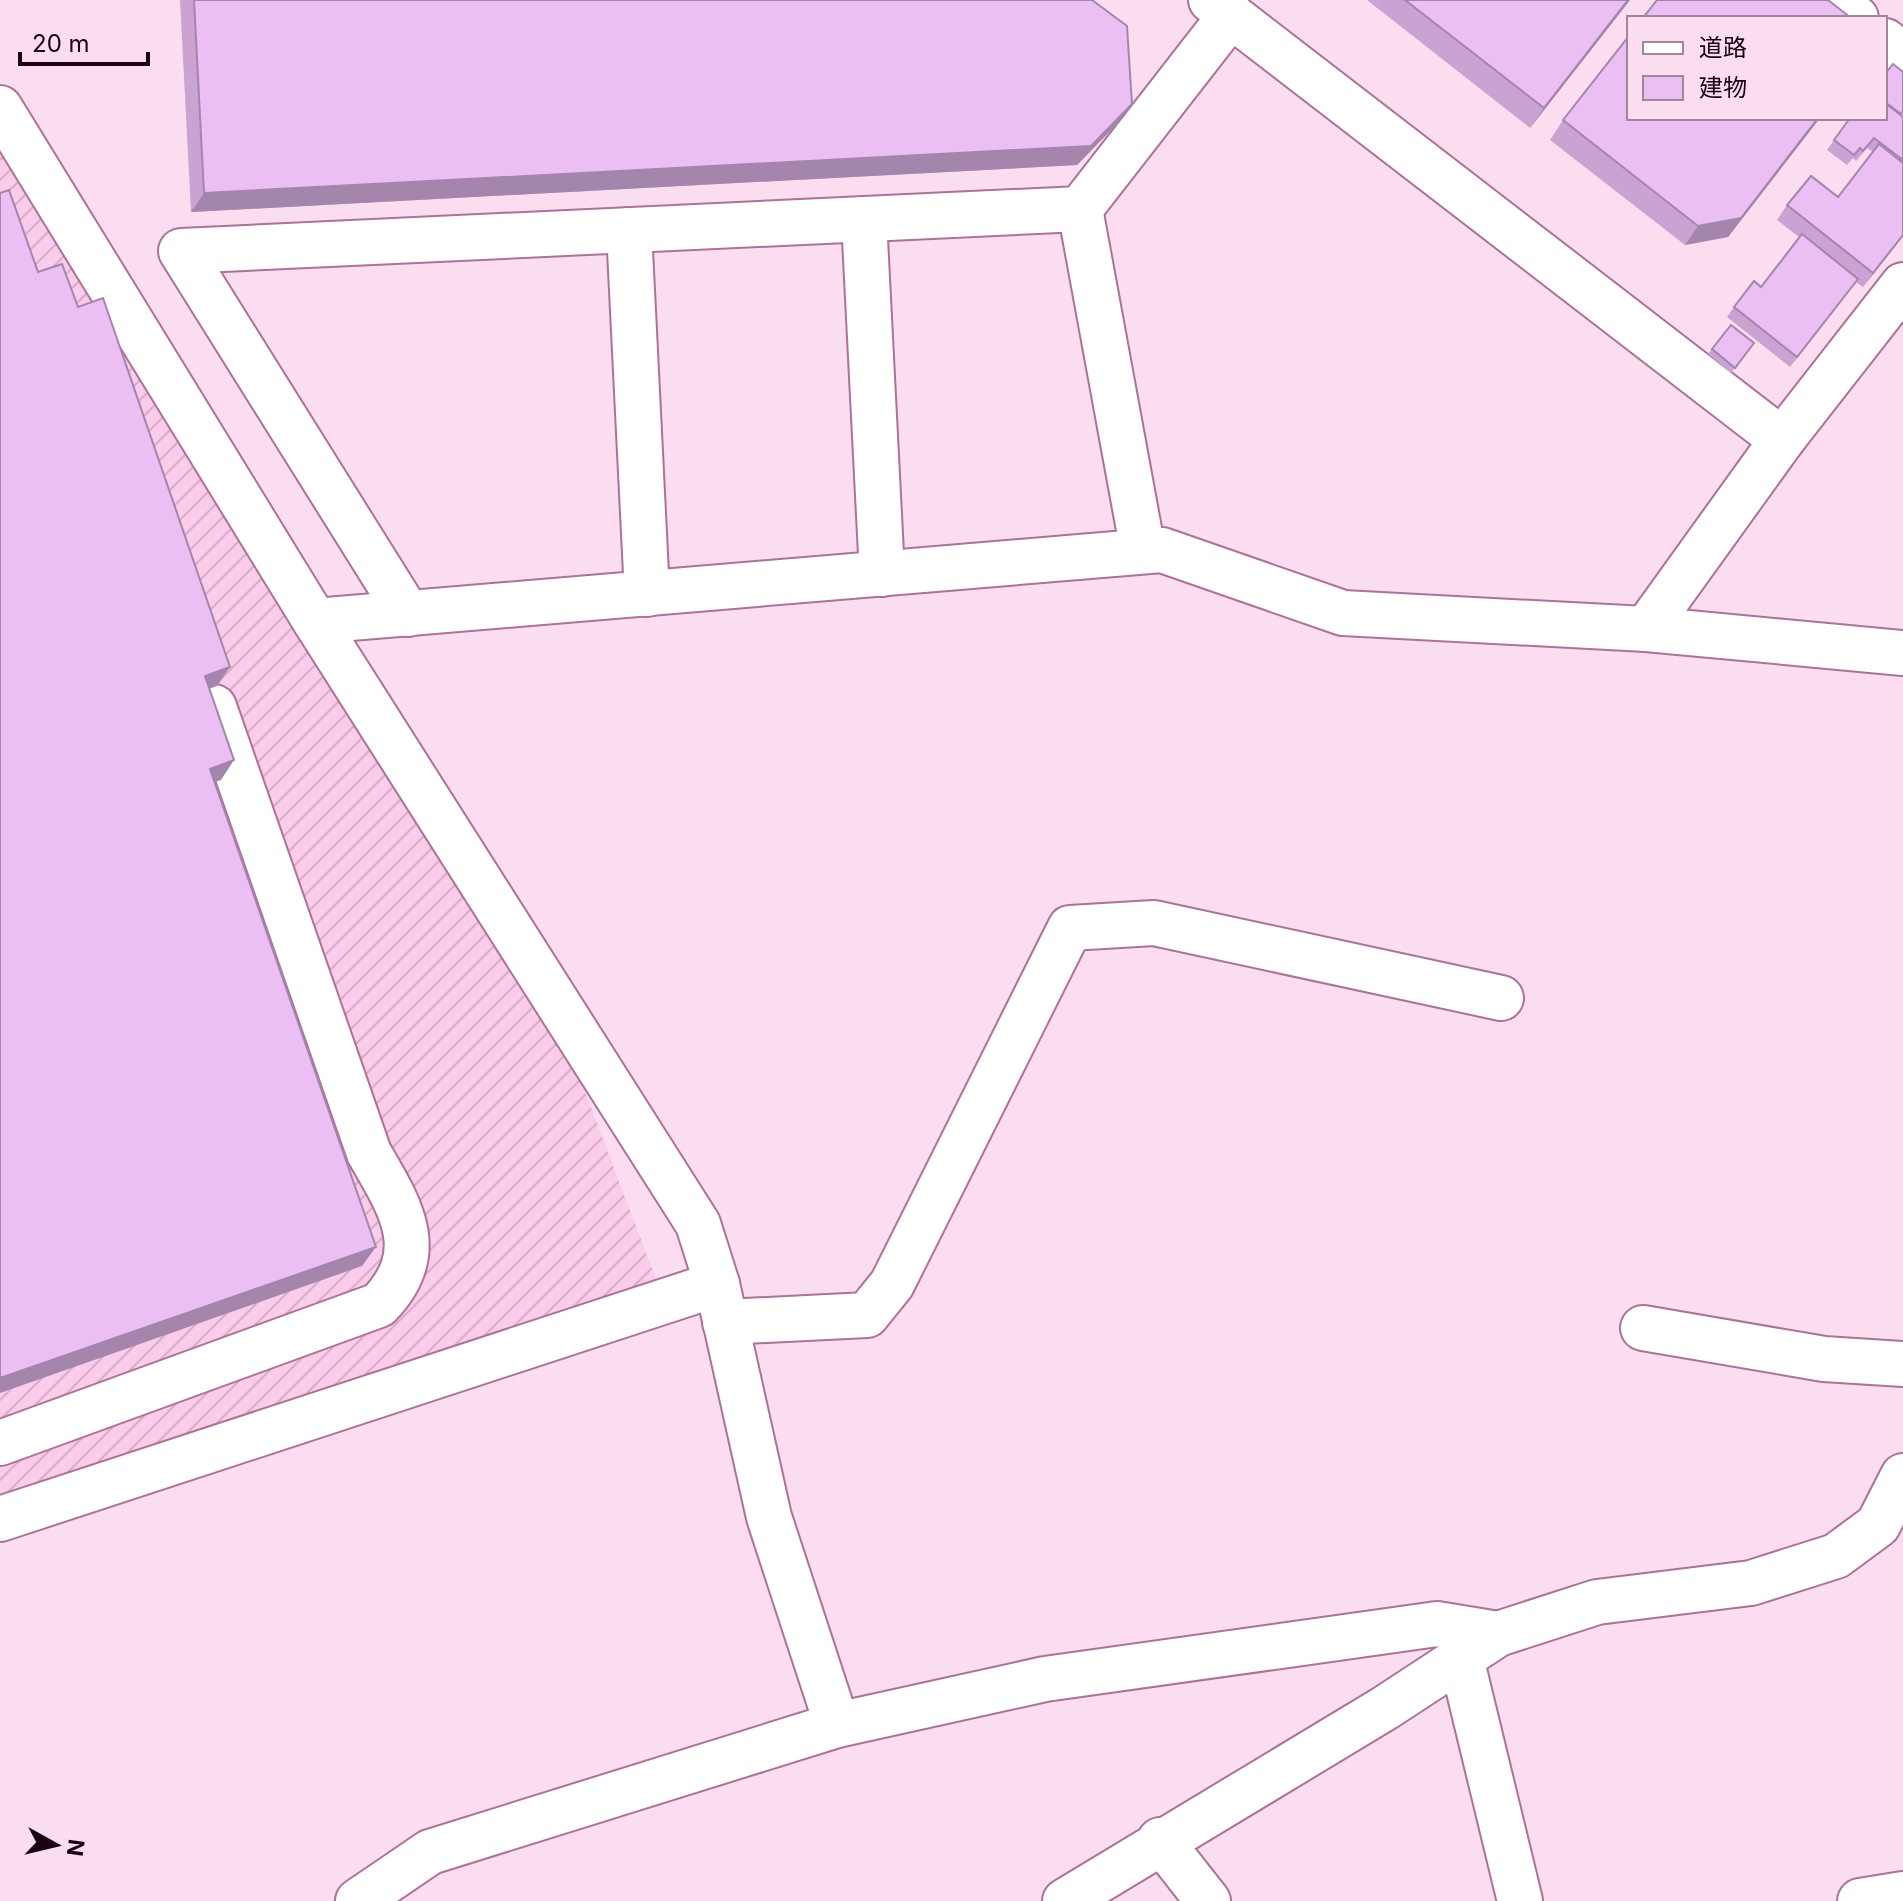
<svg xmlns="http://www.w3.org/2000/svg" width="1903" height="1901" font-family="Inter,'Noto Sans JP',sans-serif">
  <defs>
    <pattern id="industrial-furrows" width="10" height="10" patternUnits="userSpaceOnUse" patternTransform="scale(2)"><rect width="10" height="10" fill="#facce9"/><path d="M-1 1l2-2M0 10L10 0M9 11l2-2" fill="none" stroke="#d6aec7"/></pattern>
  </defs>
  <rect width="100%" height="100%" fill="#faddef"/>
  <path fill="url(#industrial-furrows)" d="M0,149L576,1068L656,1279L0,1501Z"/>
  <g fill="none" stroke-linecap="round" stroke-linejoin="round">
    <g stroke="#af7099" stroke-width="48">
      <g id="minor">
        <path d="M1211,0L1782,440"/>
        <path d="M1834,0L1856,18"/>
        <path d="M1885,41L1903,56"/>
        <path d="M0,108L315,621L698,1224L717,1284L769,1517L837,1725"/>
        <path d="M1080,209L1143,551"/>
        <path d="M864,219L882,574"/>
        <path d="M629,230L647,594"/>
        <path d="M408,614L181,251L1080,209L1231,15"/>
        <path d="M315,621L1162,550L1343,613L1646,629L1903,653"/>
        <path d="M1646,629L1782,440L1903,285"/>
        <path d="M725,1322L867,1315L892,1284L1070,928L1154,923L1501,998"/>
        <path d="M1643,1328L1824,1359L1903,1364"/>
        <path d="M0,1443L379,1305C430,1252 401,1208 369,1153L214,707"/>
        <path d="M0,1519L717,1284"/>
        <path d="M1461,1658L1520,1901"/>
        <path d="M1160,1840L1208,1901"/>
        <path d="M358,1901L430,1852L837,1725L1045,1679L1437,1624L1498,1634"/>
        <path d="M1065,1901L1385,1708L1498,1634L1597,1602L1751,1583L1836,1556L1878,1525L1903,1476"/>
        <path d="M1860,1901L1903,1894"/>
      </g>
    </g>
    <use href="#minor" stroke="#fff" stroke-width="44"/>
  </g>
  <g fill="#caa3d2">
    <path d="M180,0H1092L1118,123L1077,165L191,212Z"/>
    <path d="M1367,0H1630L1530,128Z"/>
    <path d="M1901,115L1903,117V236L1863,287L1856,282L1790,367L1727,317L1734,307L1761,287L1799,237L1777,220L1787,205L1838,197L1873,152L1867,148L1856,161L1853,158L1847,165L1827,150L1850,118Z"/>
    <path d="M1629,118H1820L1728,237L1685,245L1550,140L1563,120Z"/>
    <path d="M1731,325L1754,343L1731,373L1708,354Z"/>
  </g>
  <g fill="#a485ab">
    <path d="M1628,0H1630L1530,128L1544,108Z"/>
    <path d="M1132,104L1118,123L1077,165L191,212L204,193Z"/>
    <path d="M1818,118H1820L1728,237L1685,245L1698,226Z"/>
    <path d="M1903,235V236L1863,287L1873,273Z"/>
    <path d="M230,667L217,686L191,695L205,676Z"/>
    <path d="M234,760L221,780L196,788L210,769Z"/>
    <path d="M376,1247L362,1266L0,1393V1378Z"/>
  </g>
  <g fill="#ebbef4" stroke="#a485ab" stroke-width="2">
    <path d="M194,0H1092L1127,26L1132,104L1091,146L204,193Z"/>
    <path d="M1405,0H1628L1544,108Z"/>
    <path d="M1657,0H1828L1851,18H1643Z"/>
    <path d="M1629,36V118H1818L1741,218L1698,226L1563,120Z"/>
    <path d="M1893,64L1903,72V111L1901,114L1885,102V74Z"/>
    <path d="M1885,103L1903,117V160L1874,138L1863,151L1860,148L1854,155L1834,140L1850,118H1885Z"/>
    <path d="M1879,144L1903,163V235L1873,273L1787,205L1811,176L1838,197Z"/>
    <path d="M9,190L38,272L62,264L78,307L103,298L230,667L205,676L234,760L210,769L376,1247L0,1378V193Z"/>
    <path d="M1802,234L1858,279L1797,357L1734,307L1754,281L1761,287Z"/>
    <path d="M1731,325L1754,343L1735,368L1712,349Z"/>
  </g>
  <rect x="1627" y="16" width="260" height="104" fill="#faddef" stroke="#a08697" stroke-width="2"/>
  <rect x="1643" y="42" width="40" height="12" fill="#ffffff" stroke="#a08697" stroke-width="2"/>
  <text x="1699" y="56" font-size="24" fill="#1a0413">道路</text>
  <rect x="1643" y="76" width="40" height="24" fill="#ebbef4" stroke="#a08697" stroke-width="2"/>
  <text x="1699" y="96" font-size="24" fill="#1a0413">建物</text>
  <g transform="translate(56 1845) rotate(98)" stroke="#faddef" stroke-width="6" paint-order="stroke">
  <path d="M0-6L14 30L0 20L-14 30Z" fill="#1a0413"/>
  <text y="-12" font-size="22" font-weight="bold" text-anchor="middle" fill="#1a0413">N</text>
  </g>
  <path d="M20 52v12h128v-12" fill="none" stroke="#1a0413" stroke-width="4"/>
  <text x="32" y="52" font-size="24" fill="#1a0413" stroke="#faddef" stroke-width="6" paint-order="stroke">20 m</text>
</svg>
